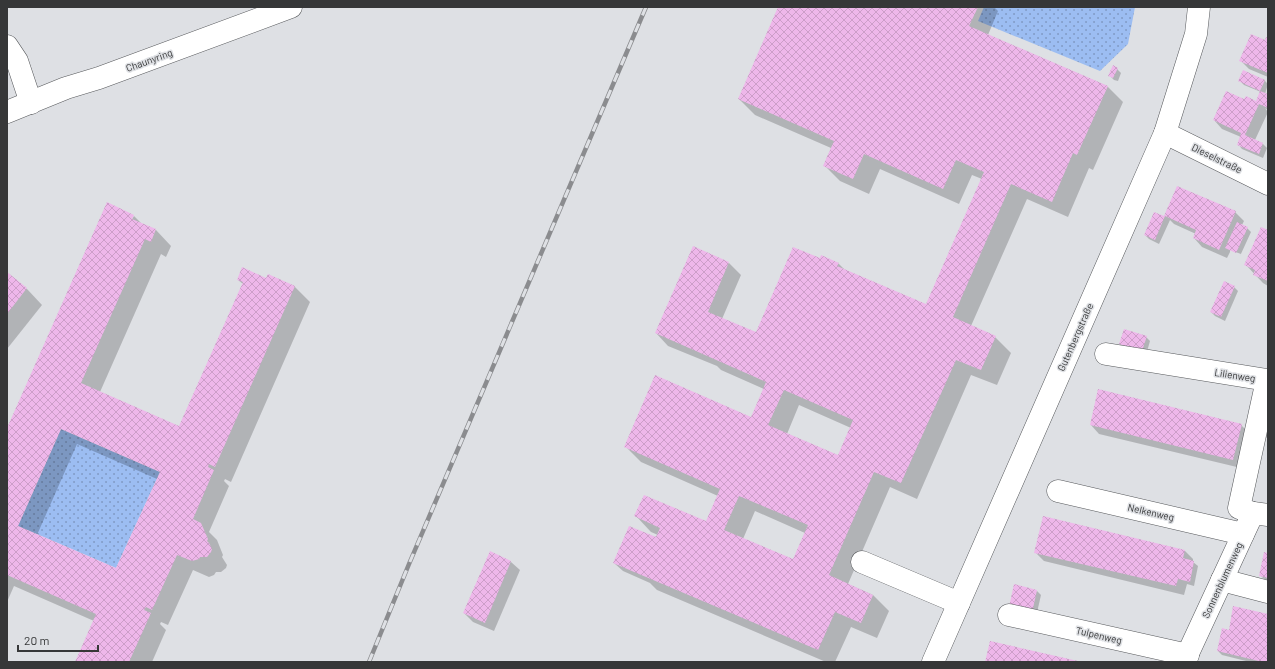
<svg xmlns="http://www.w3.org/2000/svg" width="1275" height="669" font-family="Barlow,sans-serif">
  <defs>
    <pattern id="grass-dots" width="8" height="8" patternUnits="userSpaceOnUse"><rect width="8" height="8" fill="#9cbdf2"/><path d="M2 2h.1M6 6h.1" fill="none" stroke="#809ac5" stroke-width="1.8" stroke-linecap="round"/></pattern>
    <pattern id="building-cross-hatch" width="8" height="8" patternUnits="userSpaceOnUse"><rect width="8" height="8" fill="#eeb7ea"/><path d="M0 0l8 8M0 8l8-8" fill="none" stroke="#cd9ec9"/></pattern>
  </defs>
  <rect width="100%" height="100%" fill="#dee0e4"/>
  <g fill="url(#grass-dots)">
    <path d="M984,7H1135L1128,44L1100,71L978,21Z"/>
    <path d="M61,429L160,472L116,568L18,526Z"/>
  </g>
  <g fill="#0003" fill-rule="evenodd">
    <path d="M779,7H994L998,11L988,35L1107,86L1123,102L1093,170L1089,168L1068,217L1027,199L971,326L995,337L1011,353L997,385L971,375L917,499L890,487L848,584L873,595L889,611L877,638L851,627L835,662H826L657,590L650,583L623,571L614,563L658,535L651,532L636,516L706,523L718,496L641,462L625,446L752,418L764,389L721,370L717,366L668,346L656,333L729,263L741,275L722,319L756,334L821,260L838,263L845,270L927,306L982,179L972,175L959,204L880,169L869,194L840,181L824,165L831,148L755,115L739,99ZM799,405L851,428L839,456L787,434ZM755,511L805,533L794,561L743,539Z"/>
    <path d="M1268,39V77L1249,69L1240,60Z"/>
    <path d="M1117,69L1121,73L1118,81L1114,80L1110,76Z"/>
    <path d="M1240,81H1265L1268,84L1265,94L1268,96V110L1265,108L1268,112L1255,140L1263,144L1267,148L1263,158L1242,149L1238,144L1241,137L1222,129L1214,120L1245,100L1257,102L1261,92L1244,85Z"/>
    <path d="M1178,187L1235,212L1244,221L1242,225L1247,228L1251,232L1240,256L1230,252L1227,258L1202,247L1194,238L1196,234L1174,224L1170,220L1159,244L1149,239L1145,235L1164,217ZM1230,250L1241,254L1240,256L1230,252Z"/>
    <path d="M134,216L142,224L156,230L171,246L166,257L161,254L100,392L180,427L243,284L238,280L267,279L295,287L310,302L231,482L225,479L224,481L229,486L209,532L217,540L223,555L222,557L227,565L226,568L221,572H216L214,575L209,577L193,570L168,625L161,622L160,624L166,630L152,662H76L94,621L14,586L7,602V431ZM77,444L157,479L117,570L37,535Z"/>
    <path d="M1268,231V286L1263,283L1245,264Z"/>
    <path d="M7,273L27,289L42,305L7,349Z"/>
    <path d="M1234,287L1238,291L1225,321L1215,316L1211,312Z"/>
    <path d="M1146,337L1150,341L1146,355L1125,348L1120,344Z"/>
    <path d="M1268,414V439L1263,435Z"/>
    <path d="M1091,425H1241L1250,434L1241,468L1099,434Z"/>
    <path d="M1185,551L1193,559V562L1198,566L1194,586L1187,584L1184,595L1044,561L1035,552Z"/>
    <path d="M490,553L511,562L520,570L494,631L473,622L464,613Z"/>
    <path d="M1268,554V580L1264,579L1260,575Z"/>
    <path d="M1037,591L1041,595L1036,617L1014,611Z"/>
    <path d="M1268,615V662H1250L1222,655L1218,651L1229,631Z"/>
  </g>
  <g fill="url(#building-cross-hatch)" fill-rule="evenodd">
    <path d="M778,7H978L969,26L1108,86L1077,155L1073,153L1052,202L1011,184L953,317L996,336L981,370L956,360L901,483L874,472L829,575L873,595L861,623L835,612L818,650L613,563L629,526L656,537L660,528L634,516L644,495L706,521L720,489L624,447L655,375L751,417L766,382L655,333L693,246L729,262L708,312L756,332L793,247L820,258L821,255L839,263L837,266L926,304L984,172L956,160L943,189L864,154L853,179L823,166L834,141L738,99ZM784,390L853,420L838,455L768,425ZM739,496L808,525L793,559L724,530Z"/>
    <path d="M1251,34L1265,40L1266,37L1268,38V73L1239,61Z"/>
    <path d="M1113,65L1118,68L1113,78L1108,76Z"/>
    <path d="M1243,70L1265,80L1260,91L1238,81Z"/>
    <path d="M1226,91L1244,99L1246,96L1256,101L1260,91L1268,94V108L1259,104L1245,135L1263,143L1259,154L1237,145L1241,133L1213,120Z"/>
    <path d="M1177,186L1236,211L1219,250L1193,238L1196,230L1165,216L1155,240L1144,235L1154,212L1164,216Z"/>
    <path d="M107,202L134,215L132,219L156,229L151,242L145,239L81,383L179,426L243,282L237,280L242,267L266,278L268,274L295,286L215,467L209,464L208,467L214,470L193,519L201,523L208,539L207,541L209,543L212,549L211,552L207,557H200L199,559L192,561L177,555L152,610L146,607L144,610L151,613L129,662H75L96,614L7,575V428ZM61,429L160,472L116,568L18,526Z"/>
    <path d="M1237,222L1248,227L1236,253L1225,248Z"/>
    <path d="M1261,227L1268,230V281L1253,275L1255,270L1244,265Z"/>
    <path d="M7,272L27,288L7,314Z"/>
    <path d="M1224,281L1235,286L1221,317L1210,312Z"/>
    <path d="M1124,329L1147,336L1142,351L1119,344Z"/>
    <path d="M1098,389L1242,424L1233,460L1090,425Z"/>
    <path d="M1043,516L1185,550L1183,558L1194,561L1190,582L1178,579L1176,586L1034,553Z"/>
    <path d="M490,551L511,561L485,623L463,613Z"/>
    <path d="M1264,552L1268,553V578L1259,576Z"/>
    <path d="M1014,584L1037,590L1032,613L1009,607Z"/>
    <path d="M1233,606L1268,614V662H1263L1217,651L1222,628L1229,630Z"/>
    <path d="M990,641L1078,661V662H985Z"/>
  </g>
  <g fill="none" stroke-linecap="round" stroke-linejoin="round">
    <g stroke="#57595c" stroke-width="23">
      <g id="minor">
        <path d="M7,46L17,61L31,103"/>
        <path d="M7,112L66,88L99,78L291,7"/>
        <path d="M1165,133L1268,184"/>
        <path d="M1106,354L1267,380L1239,508L1253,513"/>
        <path d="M1058,491L1243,534"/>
        <path d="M862,562L959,603"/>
        <path d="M1222,580L1268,592"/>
        <path d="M1009,615L1188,655"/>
        <path d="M933,662L1165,133L1196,34L1199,7"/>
        <path d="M1184,662L1253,513L1268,515"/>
      </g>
    </g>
    <use href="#minor" stroke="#fff" stroke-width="22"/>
    <g stroke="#8b8c8f" stroke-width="4.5">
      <path id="rail" d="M369,662L409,564L646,7"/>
    </g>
    <use href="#rail" stroke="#dee0e4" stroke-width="3" stroke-dasharray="9" stroke-linecap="butt"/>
  </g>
  <g text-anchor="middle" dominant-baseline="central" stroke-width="3" stroke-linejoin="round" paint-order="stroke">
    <g font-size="10" fill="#363738" stroke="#dee0e4">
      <text transform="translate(149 60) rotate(-20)">Chaunyring</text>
      <text transform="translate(1217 158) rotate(26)">Dieselstraße</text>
      <text transform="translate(1075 337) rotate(-66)">Gutenbergstraße</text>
      <text transform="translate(1235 375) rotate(9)">Lilienweg</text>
      <text transform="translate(1151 512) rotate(13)">Nelkenweg</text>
      <text transform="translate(1222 580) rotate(-65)">Sonnenblumenweg</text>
      <text transform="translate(1099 635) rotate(13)">Tulpenweg</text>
    </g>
  </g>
  <rect width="1275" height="669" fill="none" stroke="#363738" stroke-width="16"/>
  <path d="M18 645v6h80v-6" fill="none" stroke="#363738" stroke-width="2"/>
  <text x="24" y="645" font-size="12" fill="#363738" stroke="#dee0e4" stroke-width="3" paint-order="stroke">20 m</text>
</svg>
